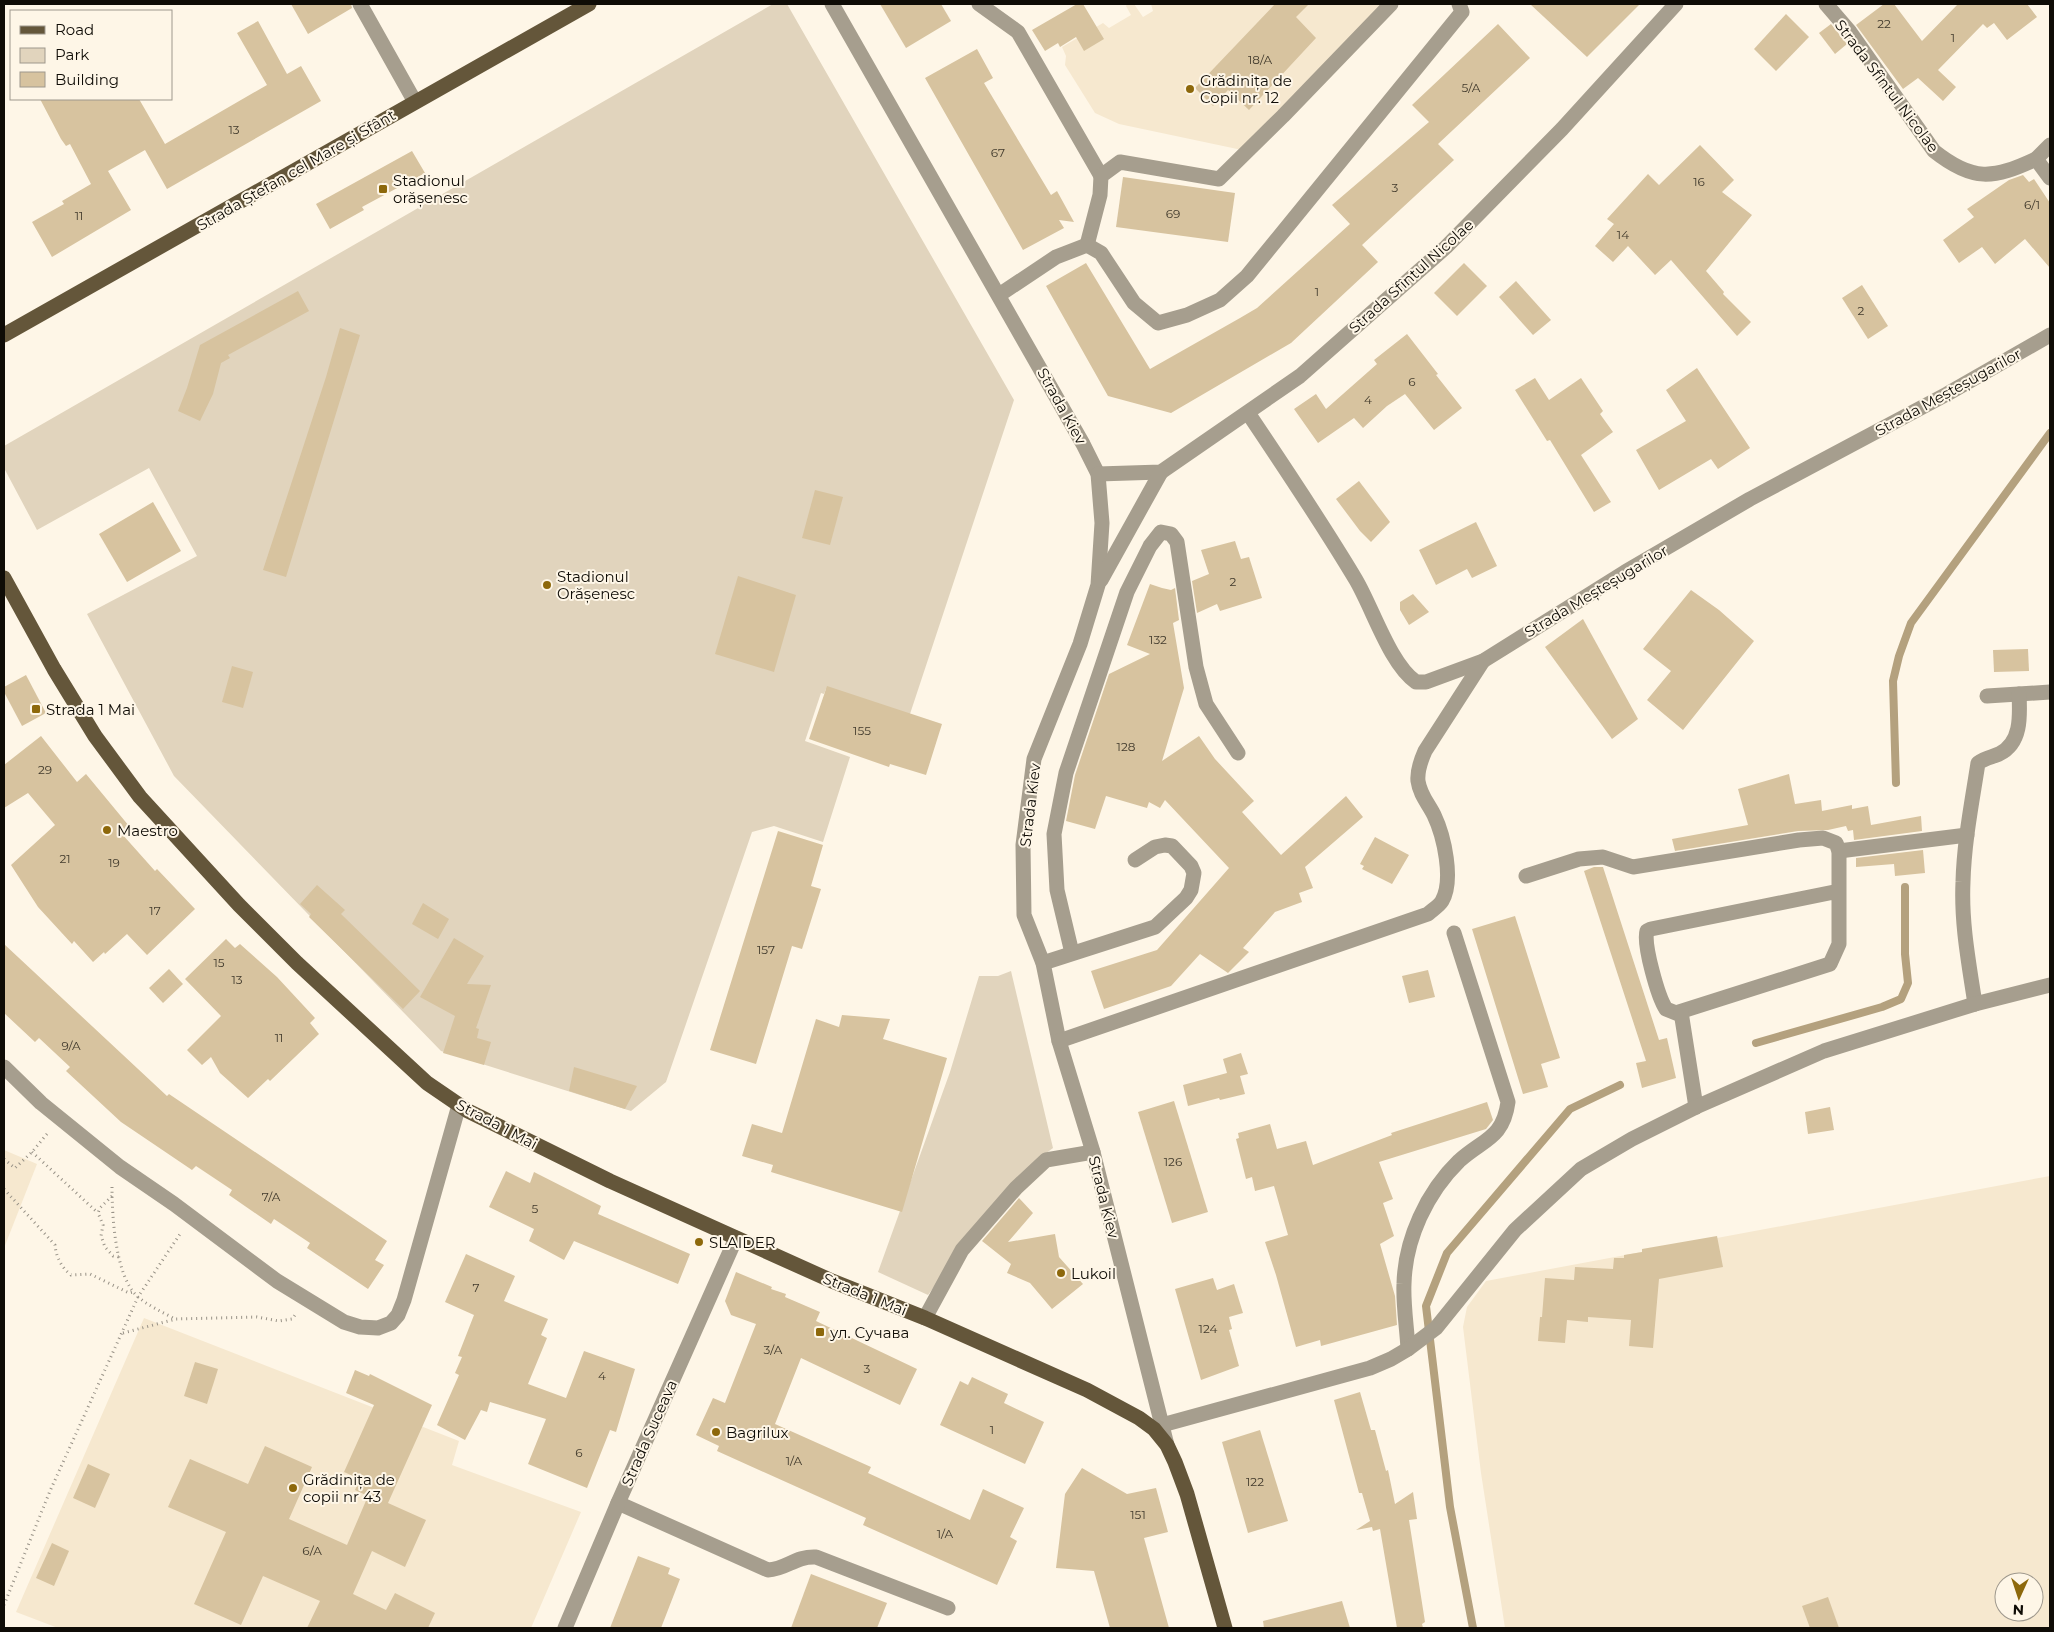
<svg xmlns="http://www.w3.org/2000/svg" width="2054" height="1632" font-family="Montserrat,sans-serif">
  <rect width="100%" height="100%" fill="#fef6e7"/>
  <g fill="#f6e8cf" fill-rule="evenodd">
    <path d="M1127,4H1134L1143,17L1153,11L1151,4H1382L1242,150L1119,124L1095,113L1065,65L1066,56L1062,47L1103,23L1109,28L1131,15L1126,6Z"/>
    <path d="M4,1150L37,1164L4,1248Z"/>
    <path d="M2050,1176V1628H1505L1481,1473L1463,1327L1467,1307L1486,1281ZM2004,1582H2034V1612H2004Z"/>
    <path d="M144,1318L459,1441L452,1465L581,1512L531,1628H58L16,1612Z"/>
  </g>
  <g fill="#e1d4bd">
    <path d="M773,4H787L1014,400L909,717L826,689L824,694L821,693L805,741L850,757L823,842L774,826L752,832L666,1082L631,1111L441,1051L174,776L87,614L197,556L149,468L37,530L4,468V446Z"/>
    <path d="M1011,971L1053,1148L1045,1154L951,1264L928,1295L878,1272L950,1072L979,976H998Z"/>
  </g>
  <g fill="none" stroke-linecap="round" stroke-linejoin="round">
    <g stroke="#b4a17e" stroke-width="8">
      <path d="M1896,783L1893,681L1899,656L1911,623L2050,433"/>
      <path d="M1756,1043L1882,1007L1901,999L1908,983L1905,954V887"/>
      <path d="M1473,1628L1450,1507L1426,1306L1447,1253L1570,1109L1620,1085"/>
    </g>
  </g>
  <g fill="#d7c39f">
    <path d="M291,4H351L352,8L308,34Z"/>
    <path d="M880,4H941L951,21L906,48Z"/>
    <path d="M1077,4H1083L1104,39L1084,51L1076,37L1060,47L1058,43L1045,51L1032,30Z"/>
    <path d="M1275,4H1309L1296,17L1316,38L1249,110L1228,90L1213,106L1195,88Z"/>
    <path d="M1530,4H1640L1587,57Z"/>
    <path d="M1884,4H1894L1922,41L1958,4H2027L2037,17L2007,40L1994,23L1987,28L1983,24L1938,70L1956,87L1943,101L1918,78L1903,89L1856,25Z"/>
    <path d="M1786,14L1809,37L1776,71L1754,49Z"/>
    <path d="M258,21L287,74L301,66L321,101L167,189L145,150L108,171L131,210L52,257L32,222L64,204L62,201L91,184L70,144L66,146L61,139L40,99H139L165,144L267,85L237,33Z"/>
    <path d="M1498,24L1530,58L1438,144L1454,160L1362,245L1378,262L1291,343L1171,413L1108,396L1046,286L1086,263L1150,369L1240,318L1257,308L1350,224L1332,205L1429,122L1412,105Z"/>
    <path d="M1831,24L1847,44L1835,54L1819,33Z"/>
    <path d="M977,49L993,78L984,83L1051,195L1057,191L1074,222L1059,220L1064,228L1023,250L925,78Z"/>
    <path d="M1700,145L1734,180L1722,192L1752,215L1706,271L1724,292L1723,294L1751,322L1737,336L1671,260L1655,275L1628,246L1613,262L1595,246L1614,224L1607,219L1648,174L1659,185Z"/>
    <path d="M412,151L425,173L362,207L364,210L330,229L316,204Z"/>
    <path d="M2023,175L2029,182L2034,179L2050,203V268L2025,239L1995,264L1982,247L1959,263L1943,240L1974,217L1967,209L2009,180Z"/>
    <path d="M1123,177L1235,193L1228,242L1116,227Z"/>
    <path d="M1464,263L1487,286L1457,316L1434,293Z"/>
    <path d="M1516,281L1551,320L1533,335L1499,297Z"/>
    <path d="M1862,285L1888,326L1868,339L1842,298Z"/>
    <path d="M298,291L309,311L228,355L230,358L221,363L213,394L200,421L178,411L187,388L200,345Z"/>
    <path d="M340,328L360,335L286,577L263,570L326,377Z"/>
    <path d="M1407,334L1438,374L1436,375L1462,408L1434,430L1405,394L1387,406L1363,428L1354,418L1318,443L1294,409L1316,394L1326,409L1377,364L1374,360Z"/>
    <path d="M1697,368L1750,448L1718,469L1711,459L1659,490L1636,450L1686,421L1666,390Z"/>
    <path d="M1535,378L1549,400L1581,378L1603,411L1600,414L1613,432L1581,455L1611,502L1594,512L1550,440L1547,441L1515,390Z"/>
    <path d="M1359,481L1390,522L1371,542L1360,531L1336,499Z"/>
    <path d="M815,490L843,497L830,545L802,538Z"/>
    <path d="M153,502L181,551L127,582L99,534Z"/>
    <path d="M1476,522L1497,566L1472,578L1467,569L1436,585L1419,550Z"/>
    <path d="M1235,541L1241,559L1249,557L1262,598L1220,611L1217,604L1197,613L1192,581L1209,574L1201,550Z"/>
    <path d="M738,576L796,595L774,672L715,654Z"/>
    <path d="M1150,584L1162,588L1171,590L1175,588L1179,620L1173,623L1184,688L1162,761L1199,736L1215,759L1254,801L1242,812L1281,855L1346,796L1363,817L1305,867L1313,888L1299,893L1302,902L1275,912L1243,948L1249,952L1228,973L1200,954L1171,986L1104,1009L1091,971L1157,950L1229,868L1165,800L1160,808L1149,802L1147,808L1106,796L1095,829L1066,821L1075,775L1109,674L1150,654L1127,645Z"/>
    <path d="M1691,590L1719,610L1754,641L1683,730L1647,700L1671,671L1643,649Z"/>
    <path d="M1413,594L1429,612L1409,625L1400,610V602Z"/>
    <path d="M1583,619L1638,719L1612,739L1545,647Z"/>
    <path d="M2028,649L2029,671L1994,672L1993,650Z"/>
    <path d="M232,666L253,672L243,708L222,702Z"/>
    <path d="M26,675L46,713L22,726L4,692V687Z"/>
    <path d="M827,686L942,724L926,775L890,764L889,767L809,739Z"/>
    <path d="M41,736L77,782L86,774L129,826L122,834L155,871L157,869L195,909L147,955L127,934L105,954L104,952L93,962L74,941L72,944L38,907L11,865L55,825L28,793L4,808V765Z"/>
    <path d="M1789,774L1795,804L1821,800L1822,811L1852,805V809L1868,806L1871,825L1921,816L1922,831L1854,840L1853,830L1848,831L1846,826L1828,830L1798,831L1675,851L1672,839L1748,825L1738,789Z"/>
    <path d="M778,831L823,845L811,886L821,889L802,949L792,946L756,1064L710,1050Z"/>
    <path d="M1375,837L1409,855L1392,884L1362,869L1364,866L1360,864Z"/>
    <path d="M1923,850L1925,873L1895,876L1894,864L1856,867V858Z"/>
    <path d="M1594,867H1603L1659,1040L1667,1038L1676,1078L1642,1088L1636,1063L1646,1061L1584,871Z"/>
    <path d="M317,885L345,910L341,914L420,991L403,1009L309,917L311,914L300,904Z"/>
    <path d="M423,903L449,919L438,939L412,924Z"/>
    <path d="M1515,916L1560,1058L1541,1064L1548,1087L1523,1094L1472,929Z"/>
    <path d="M454,938L484,956L467,984L491,985L476,1028L479,1029L477,1038L491,1042L484,1065L443,1053L455,1016L420,997Z"/>
    <path d="M226,939L235,948L240,944L277,977L315,1018L310,1023L319,1034L270,1081L268,1079L248,1098L220,1073L211,1057L202,1065L187,1050L221,1016L185,979Z"/>
    <path d="M4,944L167,1096L169,1094L387,1241L375,1260L384,1265L368,1289L307,1248L310,1243L274,1219L271,1224L229,1195L232,1190L196,1166L192,1170L121,1122L66,1071L70,1067L39,1038L35,1042L4,1013Z"/>
    <path d="M169,969L183,984L163,1003L149,988Z"/>
    <path d="M1428,970L1435,997L1409,1003L1402,976Z"/>
    <path d="M842,1015L890,1019L883,1039L947,1058L902,1212L771,1172L773,1165L742,1156L752,1124L782,1133L816,1019L839,1027Z"/>
    <path d="M1241,1053L1248,1074L1240,1076L1245,1094L1220,1100L1219,1098L1188,1106L1183,1085L1227,1073L1223,1059Z"/>
    <path d="M574,1067L637,1086L625,1109L569,1091Z"/>
    <path d="M1174,1101L1208,1212L1172,1223L1138,1112Z"/>
    <path d="M1487,1102L1493,1120L1486,1129L1379,1162L1393,1199L1383,1203L1394,1236L1380,1244L1395,1296L1397,1325L1321,1346L1320,1340L1296,1347L1276,1275L1265,1242L1288,1235L1274,1186L1255,1191L1252,1177L1246,1179L1236,1139L1239,1138L1238,1133L1270,1124L1277,1149L1306,1141L1313,1165L1392,1135L1391,1133Z"/>
    <path d="M1830,1107L1834,1130L1808,1134L1805,1112Z"/>
    <path d="M506,1171L530,1183L534,1172L601,1206L598,1214L690,1254L678,1284L574,1241L564,1260L529,1241L534,1229L489,1207Z"/>
    <path d="M1019,1198L1033,1213L1008,1242L1055,1234L1059,1257L1083,1284L1052,1309L1030,1283L1007,1273L1011,1264L982,1241Z"/>
    <path d="M1717,1236L1723,1267L1659,1279L1653,1348L1629,1346L1631,1320L1588,1317V1322L1567,1320L1565,1343L1538,1341L1540,1317H1542L1545,1278L1574,1280L1575,1267L1613,1269L1614,1258H1624V1255L1642,1252V1249Z"/>
    <path d="M466,1254L515,1276L504,1301L548,1319L541,1335L547,1338L528,1384L566,1398L584,1351L635,1369L616,1432L610,1430L587,1488L528,1464L546,1419L490,1402L487,1412L481,1410L465,1440L437,1425L459,1375L455,1373L462,1357L458,1356L474,1315L445,1302Z"/>
    <path d="M736,1272L772,1287L771,1289L786,1294L785,1297L820,1312L816,1321L917,1369L900,1405L801,1358L775,1424L871,1467L868,1473L970,1520L983,1489L1024,1508L1010,1537L1017,1541L997,1585L863,1525L866,1518L717,1451L719,1446L696,1435L713,1398L725,1403L756,1324L731,1315L725,1301Z"/>
    <path d="M1213,1278L1217,1290L1234,1284L1243,1313L1229,1317L1232,1329L1229,1330L1239,1366L1201,1380L1175,1289Z"/>
    <path d="M195,1362L218,1369L207,1404L184,1396Z"/>
    <path d="M355,1370L369,1376L370,1374L432,1405L388,1503L426,1520L405,1567L372,1551L353,1594L386,1610L395,1593L435,1613L428,1628H307L320,1601L263,1576L241,1625L194,1604L226,1532L168,1507L190,1459L248,1484L265,1446L312,1467L289,1519L347,1545L368,1496L355,1490L360,1479L344,1472L374,1405L346,1393Z"/>
    <path d="M972,1377L1008,1394L1004,1403L1044,1422L1025,1464L940,1425L960,1381L968,1385Z"/>
    <path d="M1360,1392L1371,1430H1375L1386,1471L1388,1470L1395,1504L1413,1492L1417,1519L1409,1520L1425,1622L1422,1624L1423,1628H1397L1380,1529L1373,1531L1372,1527L1356,1530L1370,1521L1362,1493H1359L1334,1400Z"/>
    <path d="M1260,1430L1288,1521L1248,1533L1222,1442Z"/>
    <path d="M88,1464L110,1474L95,1508L73,1498Z"/>
    <path d="M1082,1468L1127,1494L1156,1488L1168,1532L1144,1538L1169,1628H1110L1094,1571L1056,1568L1065,1494Z"/>
    <path d="M52,1543L69,1551L54,1586L36,1578Z"/>
    <path d="M638,1556L670,1568L668,1574L680,1579L661,1628H610Z"/>
    <path d="M811,1574L887,1603L877,1628H791Z"/>
    <path d="M1828,1597L1839,1628H1810L1802,1606Z"/>
    <path d="M1342,1601L1350,1628H1264L1263,1621Z"/>
  </g>
  <g fill="none" stroke-linecap="round" stroke-linejoin="round">
    <g stroke="#989287" stroke-width="3" stroke-dasharray="1 4" stroke-linecap="butt">
      <path d="M32,1152L98,1213"/>
      <path d="M4,1159L15,1168L32,1152L47,1134"/>
      <path d="M112,1187C112,1215 115,1277 138,1297C149,1306 162,1312 175,1319"/>
      <path d="M4,1189L55,1245C56,1257 62,1268 71,1275L90,1274L129,1293L133,1292"/>
      <path d="M112,1196L100,1208L98,1213L103,1225L101,1236L105,1247L113,1256L119,1257"/>
      <path d="M123,1333L176,1319L257,1317L279,1321L292,1319L295,1315"/>
      <path d="M4,1605L50,1491L138,1297L180,1234"/>
    </g>
    <g stroke="#a69e8e" stroke-width="15">
      <path d="M360,4L415,102"/>
      <path d="M832,4L1083,444L1098,474L1102,523L1098,585L1080,644L1034,759L1023,845L1024,915L1043,963L1059,1041L1093,1152L1167,1445"/>
      <path d="M979,4L1018,32L1101,176"/>
      <path d="M1826,4L1850,32L1934,151C1973,182 1993,179 2036,159"/>
      <path d="M2050,145L2036,159L2050,178"/>
      <path d="M1087,245L1100,195L1101,176L1120,162L1219,179L1283,116L1391,4"/>
      <path d="M999,295L1056,257L1087,245L1101,253L1134,303L1158,323L1187,315L1220,300L1247,276L1462,12L1459,4"/>
      <path d="M1248,413C1285,468 1322,523 1356,580C1373,609 1390,664 1416,682H1426L1483,661L1625,572L1750,499L1947,394L2050,335"/>
      <path d="M1098,474L1161,472L1300,376L1446,247L1562,129L1676,4"/>
      <path d="M1101,580L1161,472"/>
      <path d="M1987,696L2050,692"/>
      <path d="M1839,851L1967,835"/>
      <path d="M1526,876L1579,859L1603,857L1633,867L1799,840L1823,838L1836,843L1839,851V944L1830,964L1676,1013L1666,1009C1658,997 1643,944 1647,931L1651,929L1839,891"/>
      <path d="M1072,953L1057,890L1054,834L1066,773L1127,592L1150,546L1161,532L1171,534L1177,542L1196,667L1206,704L1238,753"/>
      <path d="M1043,963L1155,927L1186,898L1191,890L1194,873L1191,866L1172,846L1165,845L1155,847L1135,860"/>
      <path d="M1975,1004C1969,964 1961,923 1963,882C1964,842 1972,802 1978,763C1985,758 1992,757 1999,754C2022,743 2020,715 2019,694"/>
      <path d="M1681,1012L1696,1107"/>
      <path d="M1059,1041L1428,914C1432,910 1439,906 1442,901C1454,880 1444,836 1434,815C1428,803 1420,795 1418,781C1417,771 1421,760 1425,751L1483,661"/>
      <path d="M4,1067L41,1103L120,1167L174,1204L277,1281L344,1322L360,1327L378,1328L391,1323L398,1315L404,1300L459,1105"/>
      <path d="M925,1318L962,1250L1016,1188L1046,1160L1093,1152"/>
      <path d="M1408,1349C1407,1328 1403,1305 1404,1284C1405,1239 1427,1192 1459,1161C1483,1139 1503,1139 1508,1102L1454,933"/>
      <path d="M1162,1425L1370,1368L1391,1359L1408,1349L1436,1328L1515,1230L1581,1169L1632,1139L1696,1107L1824,1051L1975,1004L2050,985"/>
      <path d="M618,1503L768,1570C787,1569 795,1556 816,1557L948,1608"/>
      <path d="M565,1628L618,1503L736,1238"/>
    </g>
    <g stroke="#64563a" stroke-width="15">
      <path d="M4,335L589,4"/>
      <path d="M4,578L54,669L95,736L140,797L239,905L297,963L427,1083L468,1111L610,1181L832,1281L925,1318L1087,1390L1139,1418L1154,1429L1167,1445L1175,1462L1187,1494L1225,1628"/>
    </g>
  </g>
  <g fill="#8d680b" stroke="#fef6e7" stroke-width="2">
    <circle cx="1190" cy="89" r="5"/>
    <rect x="378" y="184" width="10" height="10" rx="2.5"/>
    <circle cx="547" cy="585" r="5"/>
    <rect x="31" y="704" width="10" height="10" rx="2.5"/>
    <circle cx="107" cy="830" r="5"/>
    <circle cx="699" cy="1242" r="5"/>
    <circle cx="1061" cy="1273" r="5"/>
    <rect x="815" y="1327" width="10" height="10" rx="2.5"/>
    <circle cx="716" cy="1432" r="5"/>
    <circle cx="293" cy="1488" r="5"/>
  </g>
  <g text-anchor="middle" dominant-baseline="central" stroke-width="4" stroke-linejoin="round" paint-order="stroke">
    <g font-size="12" fill="#413a2c">
      <text x="1884" y="23">22</text>
      <text x="1953" y="37">1</text>
      <text x="1260" y="59">18/A</text>
      <text x="1471" y="87">5/A</text>
      <text x="234" y="129">13</text>
      <text x="998" y="152">67</text>
      <text x="1699" y="181">16</text>
      <text x="1395" y="187">3</text>
      <text x="2032" y="204">6/1</text>
      <text x="1173" y="213">69</text>
      <text x="79" y="215">11</text>
      <text x="1623" y="234">14</text>
      <text x="1317" y="291">1</text>
      <text x="1861" y="310">2</text>
      <text x="1412" y="381">6</text>
      <text x="1368" y="399">4</text>
      <text x="1233" y="581">2</text>
      <text x="1158" y="639">132</text>
      <text x="862" y="730">155</text>
      <text x="1126" y="746">128</text>
      <text x="45" y="769">29</text>
      <text x="65" y="858">21</text>
      <text x="114" y="862">19</text>
      <text x="155" y="910">17</text>
      <text x="766" y="949">157</text>
      <text x="219" y="962">15</text>
      <text x="237" y="979">13</text>
      <text x="279" y="1037">11</text>
      <text x="71" y="1045">9/A</text>
      <text x="1173" y="1161">126</text>
      <text x="271" y="1196">7/A</text>
      <text x="535" y="1208">5</text>
      <text x="476" y="1287">7</text>
      <text x="1208" y="1328">124</text>
      <text x="773" y="1349">3/A</text>
      <text x="867" y="1368">3</text>
      <text x="602" y="1375">4</text>
      <text x="992" y="1429">1</text>
      <text x="579" y="1452">6</text>
      <text x="794" y="1460">1/A</text>
      <text x="1255" y="1481">122</text>
      <text x="1138" y="1514">151</text>
      <text x="945" y="1533">1/A</text>
      <text x="312" y="1550">6/A</text>
    </g>
    <g font-size="15" fill="#0f0c06" stroke="#fef6e7" text-anchor="start">
      <text x="1200" y="80">Grădinița de<tspan x="1200" dy="17">Copii nr. 12</tspan></text>
      <text x="393" y="180">Stadionul<tspan x="393" dy="17">orășenesc</tspan></text>
      <text x="557" y="576">Stadionul<tspan x="557" dy="17">Orășenesc</tspan></text>
      <text x="46" y="709">Strada 1 Mai</text>
      <text x="117" y="830">Maestro</text>
      <text x="709" y="1242">SLAIDER</text>
      <text x="1071" y="1273">Lukoil</text>
      <text x="830" y="1332">ул. Сучава</text>
      <text x="726" y="1432">Bagrilux</text>
      <text x="303" y="1479">Grădinița de<tspan x="303" dy="17">copii nr 43</tspan></text>
    </g>
    <g font-size="15" fill="#0f0c06" stroke="#fef6e7">
      <text transform="translate(1887 86) rotate(53)">Strada Sfîntul Nicolae</text>
      <text transform="translate(296 170) rotate(-30)">Strada Ștefan cel Mare și Sfânt</text>
      <text transform="translate(1411 276) rotate(-42)">Strada Sfîntul Nicolae</text>
      <text transform="translate(1948 392) rotate(-29)">Strada Meșteșugarilor</text>
      <text transform="translate(1062 406) rotate(61)">Strada Kiev</text>
      <text transform="translate(1596 591) rotate(-31)">Strada Meșteșugarilor</text>
      <text transform="translate(1030 805) rotate(-83)">Strada Kiev</text>
      <text transform="translate(497 1124) rotate(28)">Strada 1 Mai</text>
      <text transform="translate(1104 1197) rotate(76)">Strada Kiev</text>
      <text transform="translate(865 1294) rotate(22)">Strada 1 Mai</text>
      <text transform="translate(649 1433) rotate(-66)">Strada Suceava</text>
    </g>
  </g>
  <rect width="2054" height="1632" fill="none" stroke="#0f0c06" stroke-width="10"/>
  <rect x="10" y="10" width="162" height="90" fill="#fef6e7" stroke="#9e988d"/>
  <rect x="20" y="26" width="25" height="8" fill="#64563a" stroke="#9e988d"/>
  <text x="55" y="35" font-size="15" fill="#0f0c06">Road</text>
  <rect x="20" y="48" width="25" height="15" fill="#e1d4bd" stroke="#9e988d"/>
  <text x="55" y="60" font-size="15" fill="#0f0c06">Park</text>
  <rect x="20" y="72" width="25" height="15" fill="#d7c39f" stroke="#9e988d"/>
  <text x="55" y="85" font-size="15" fill="#0f0c06">Building</text>
  <g transform="translate(2019 1597) rotate(183)"><circle r="24" fill="#fef6e7" stroke="#9e988d"/>
  <path d="M0-4L9 19L0 12L-9 19Z" fill="#8d680b"/>
  <text y="-8" font-size="14" font-weight="bold" text-anchor="middle" fill="#0f0c06">N</text>
  </g>
</svg>
